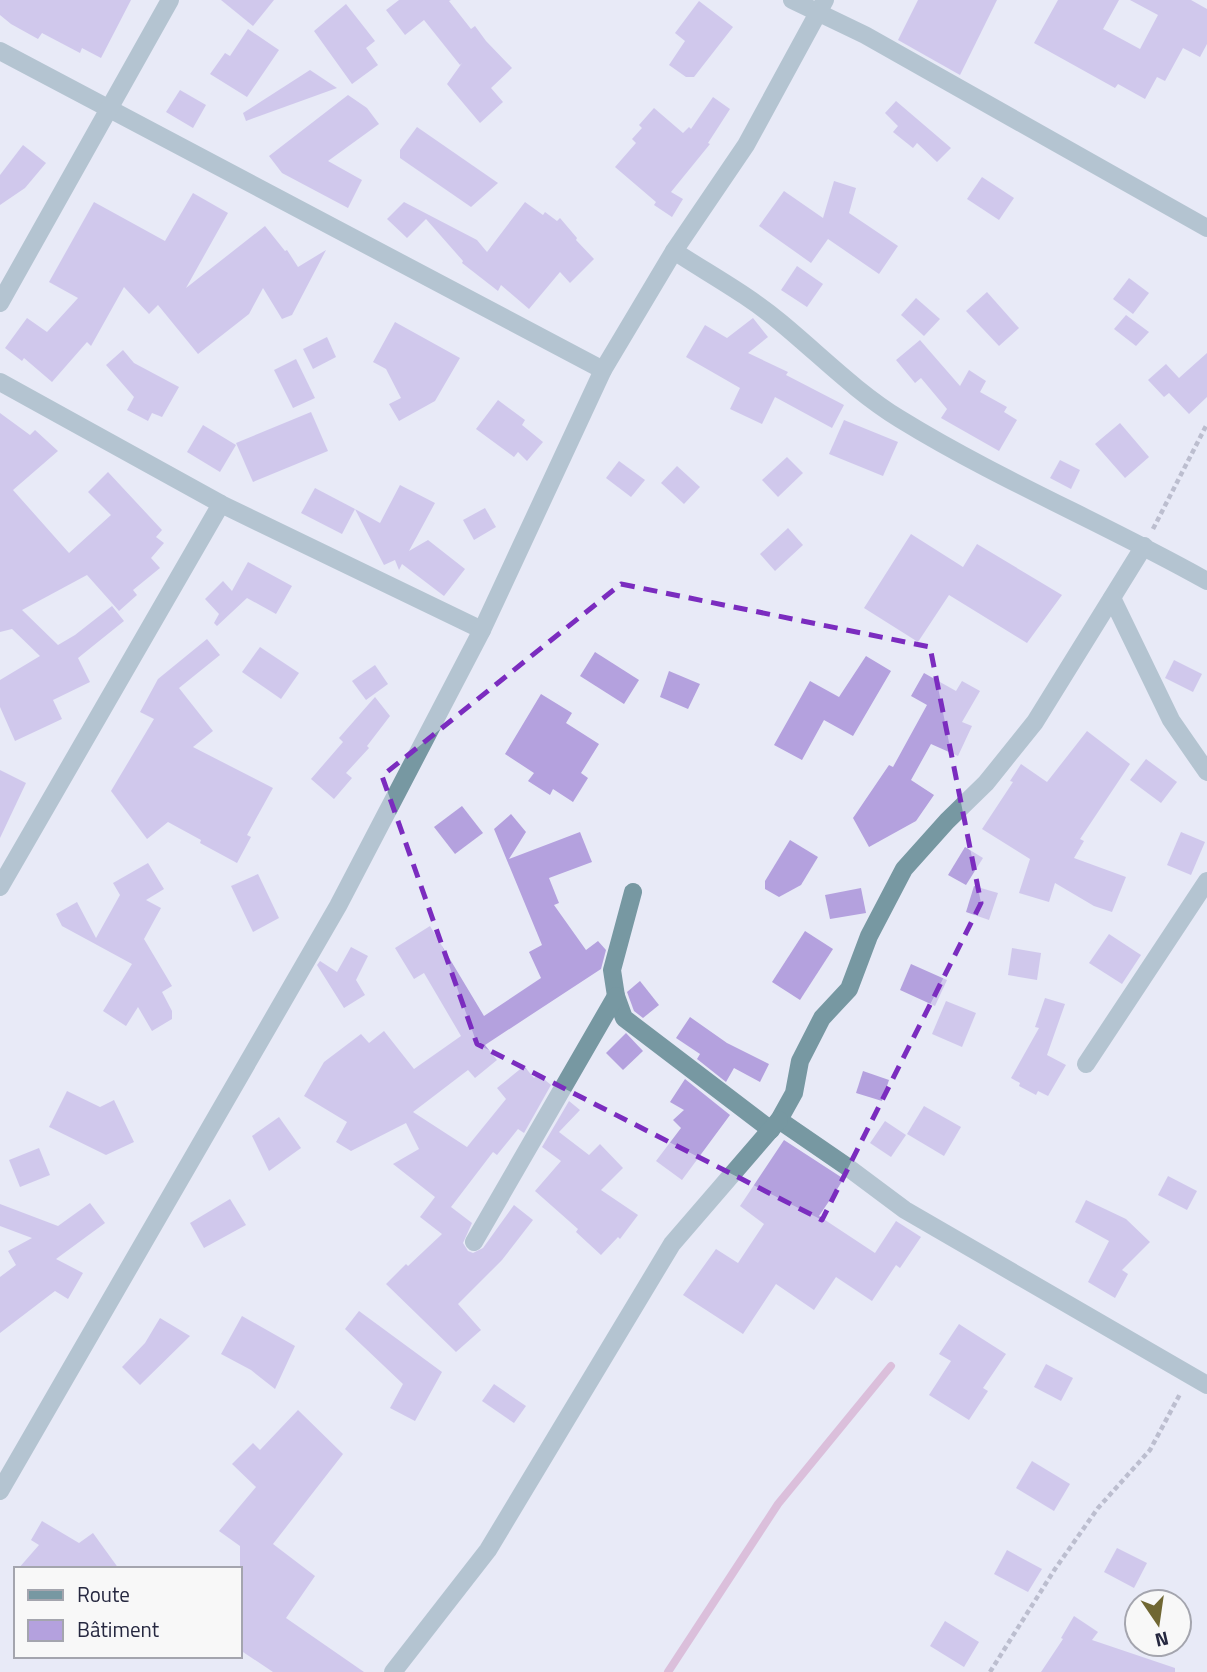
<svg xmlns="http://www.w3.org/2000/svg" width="1207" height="1672" font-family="'Titillium Web',sans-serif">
  <rect width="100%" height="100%" fill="#e8eaf7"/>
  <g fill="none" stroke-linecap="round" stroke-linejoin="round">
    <path stroke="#cd8db9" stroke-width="8" d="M668,1672L778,1504L891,1366"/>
  </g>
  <g fill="#b4a1de">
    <path d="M0,0H131L101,58L82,48L80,53L42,33L38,39L11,24L0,15Z"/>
    <path d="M221,0H274L253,26Z"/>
    <path d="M399,0H451L449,1L471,29L475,26L486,41L512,68L491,88L503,102L480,123L447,84L462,63L460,65L424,20L405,35L386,10Z"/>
    <path d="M918,0H997L960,75L898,40Z"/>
    <path d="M1058,0H1119L1103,29L1140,49L1158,15L1130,0H1191L1207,9V44L1200,57L1183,48L1165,81L1157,77L1145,99L1118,84L1115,88L1034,43Z"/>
    <path d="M699,1L733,27L694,77H686L669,65L685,41L675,33Z"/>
    <path d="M346,4L375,41L366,48L378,65L352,84L314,31Z"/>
    <path d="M248,29L279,50L247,97L210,74L225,53L230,56Z"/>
    <path d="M310,70L337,88L246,121L243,113Z"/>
    <path d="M180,90L206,105L193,128L166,112Z"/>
    <path d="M348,95L367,108L379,124L328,161L362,180L348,208L282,173L269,156Z"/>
    <path d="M713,97L730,109L708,143L710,144L671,192L683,199L672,217L654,205L656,202L615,167L636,143L632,139L642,128L639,125L654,108L683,133L689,127L691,129Z"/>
    <path d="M896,101L951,148L937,162L917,143L913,148L893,132L898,126L885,113Z"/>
    <path d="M417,127L498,183L471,207L400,158V150Z"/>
    <path d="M23,145L46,163L25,188L0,205V175Z"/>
    <path d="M982,177L1014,198L999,220L967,199Z"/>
    <path d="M834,181L856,188L849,213L898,246L879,274L828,239L811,263L759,226L784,191L823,218Z"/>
    <path d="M193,193L228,213L186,288L265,226L285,251L287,250L298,267L326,250L292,315L282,319L263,288L249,314L198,354L158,305L149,314L124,287L91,346L87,342L52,382L24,358L22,361L5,348L27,318L47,332L78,298L49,282L94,202L165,241Z"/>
    <path d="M404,202L477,240L487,252L525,202L543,215L545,212L557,221L560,218L577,238L576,240L594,259L570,283L560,272L529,309L501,285L498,291L462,263L463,261L426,219L407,238L387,219Z"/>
    <path d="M797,266L823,284L807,307L781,290Z"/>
    <path d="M1129,278L1149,293L1133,314L1113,299Z"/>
    <path d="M987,292L1019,328L999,346L966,311Z"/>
    <path d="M916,298L940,319L924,336L901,315Z"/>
    <path d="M1126,315L1149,332L1136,346L1114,329Z"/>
    <path d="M753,318L768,337L748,353L788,372L786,375L844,405L832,428L775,397L762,424L730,409L740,388L686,357L705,325L727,338Z"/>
    <path d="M395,322L460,358L435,401L399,421L389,404L401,398L386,369L373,362Z"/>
    <path d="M327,337L336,357L313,369L303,349Z"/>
    <path d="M920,340L960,386L969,370L986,381L980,392L1007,407L1004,412L1017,420L999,451L941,418L947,409L921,378L915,383L896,360Z"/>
    <path d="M123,350L134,363L179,387L162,417L152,413L148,421L127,410L134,397L106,365Z"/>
    <path d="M1207,353V397L1189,414L1169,393L1164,397L1148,380L1166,364L1179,378Z"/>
    <path d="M296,359L315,398L293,408L274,370Z"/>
    <path d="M498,400L525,420L522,425L543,442L527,461L518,452L514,457L476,429Z"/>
    <path d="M311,412L328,451L253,482L236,443Z"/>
    <path d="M0,413L30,435L35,430L58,451L13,490L69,553L111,515L88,492L108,472L162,530L156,537L164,543L151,558L160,568L133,590L137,595L119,611L87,575L22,610L58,645L75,635L112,606L124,621L78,658L90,682L53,700L62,719L15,741L0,707V680L40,656L12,629L0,632Z"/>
    <path d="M844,420L898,442L883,476L829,454Z"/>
    <path d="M1120,423L1149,457L1125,478L1095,444Z"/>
    <path d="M203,425L236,445L220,472L187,452Z"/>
    <path d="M787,457L803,473L778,497L762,480Z"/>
    <path d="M1060,460L1080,470L1071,489L1050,478Z"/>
    <path d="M619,461L645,480L631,497L606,478Z"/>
    <path d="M677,466L700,487L684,504L661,483Z"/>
    <path d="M400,485L435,503L409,551L428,540L465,569L444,596L402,564L399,570L395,560L384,565L355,509L380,523Z"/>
    <path d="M315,488L355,509L342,534L301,513Z"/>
    <path d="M485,508L496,527L474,540L463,520Z"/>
    <path d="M788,528L803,545L775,571L760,554Z"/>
    <path d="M911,534L963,567L977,544L1062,595L1027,643L949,595L918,642L864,608Z"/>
    <path d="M248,562L292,586L276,614L247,598L217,626L214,623L219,614L205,599L223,581L232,591Z"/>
    <path d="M207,639L220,655L179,688L213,731L193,747L273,788L247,835L251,837L237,863L200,843L201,840L168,822L147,839L111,791L154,719L140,712L158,679Z"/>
    <path d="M260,647L299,673L281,699L242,672Z"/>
    <path d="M595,652L639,680L624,704L580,676Z"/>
    <path d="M866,656L891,671L853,736L824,720L802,760L774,745L810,681L839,697Z"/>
    <path d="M1174,660L1202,674L1193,692L1165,678Z"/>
    <path d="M375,665L388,684L366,700L352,681Z"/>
    <path d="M669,671L700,684L688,709L660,697Z"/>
    <path d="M924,673L956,691L962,681L980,691L962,722L972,726L958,756L931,744L911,780L934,795L916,821L869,847L853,818L889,765L893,767L927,705L911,696Z"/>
    <path d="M541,694L572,713L566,723L599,744L581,773L588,778L573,802L553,789L550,795L528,781L534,773L505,754Z"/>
    <path d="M375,697L390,716L367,746L369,748L346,773L352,778L334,799L311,779L343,742L339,738Z"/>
    <path d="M1087,731L1130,764L1080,839L1084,841L1074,858L1126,877L1112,912L1094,906L1055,883L1049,902L1019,893L1030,859L982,829L1013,782L1010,781L1021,764L1047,782Z"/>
    <path d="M1146,759L1177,782L1161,803L1130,780Z"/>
    <path d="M0,770L26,783L0,838Z"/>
    <path d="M462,806L483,833L455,854L434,827Z"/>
    <path d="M511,814L526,832L509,859L580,832L592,862L549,878L559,903L554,905L586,950L598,941L606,950L601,969L485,1045L497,1060L475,1078L468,1070L413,1112L467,1147L506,1099L497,1088L524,1066L534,1078L538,1074L551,1085L524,1133L518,1129L497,1155L493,1152L451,1207L472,1223L463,1243L468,1251L473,1253L483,1248L514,1205L533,1220L502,1260L458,1304L481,1330L456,1352L386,1284L406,1264L408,1266L442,1234L420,1217L435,1197L393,1164L419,1149L406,1123L351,1151L336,1142L347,1122L304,1096L324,1062L361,1034L369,1043L384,1031L414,1069L461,1036L424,973L414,979L395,948L430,926L484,1016L541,978L529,952L542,945L494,829Z"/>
    <path d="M1181,832L1205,842L1191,875L1167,865Z"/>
    <path d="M790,840L818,857L801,885L779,897L765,889V881Z"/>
    <path d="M965,847L983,858L966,885L948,875Z"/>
    <path d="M148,863L164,889L146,900L161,908L144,939L172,986L162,992L172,1011V1019L152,1031L138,1007L126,1026L103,1011L132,964L62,926L56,914L77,902L96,938L120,895L113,883Z"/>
    <path d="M258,874L279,918L253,932L231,886Z"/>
    <path d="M974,886L998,893L989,920L966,912Z"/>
    <path d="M861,888L866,913L830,919L825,895Z"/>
    <path d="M805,931L833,949L800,1000L772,982Z"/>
    <path d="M1109,934L1141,955L1122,984L1089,963Z"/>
    <path d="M351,947L368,956L356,980L365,995L344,1008L317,965L320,961L337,972Z"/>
    <path d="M1012,948L1041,953L1037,980L1008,975Z"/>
    <path d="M911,964L947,980L935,1006L900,990Z"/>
    <path d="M640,981L659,1005L643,1018L634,1011L627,992Z"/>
    <path d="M1045,998L1065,1004L1047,1055L1066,1065L1048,1096L1038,1091L1036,1095L1019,1086L1020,1083L1011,1078L1039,1028L1035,1027Z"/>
    <path d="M946,1001L976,1013L962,1047L932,1034Z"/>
    <path d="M690,1017L727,1043L769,1064L760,1082L734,1068L726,1082L697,1059L700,1054L676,1038Z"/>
    <path d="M626,1033L643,1051L623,1070L606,1053Z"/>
    <path d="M863,1071L889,1080L882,1101L856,1093Z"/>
    <path d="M685,1079L730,1115L682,1180L656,1161L681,1128L673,1120L684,1110L670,1102Z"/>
    <path d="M67,1091L100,1107L114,1100L134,1142L106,1155L49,1127Z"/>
    <path d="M569,1101L580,1110L559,1132L589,1155L600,1144L623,1168L601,1190L638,1215L620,1239L618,1237L601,1255L576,1232L578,1229L535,1191L561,1161L542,1147Z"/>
    <path d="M924,1106L961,1127L944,1156L907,1134Z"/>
    <path d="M279,1117L301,1148L269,1171L252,1136Z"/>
    <path d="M885,1121L906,1135L891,1157L870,1143Z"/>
    <path d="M784,1140L844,1179L819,1216L875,1253L896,1221L921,1237L900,1268L896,1265L872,1301L836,1277L814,1310L776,1284L743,1334L683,1295L716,1249L738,1263L764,1224L740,1206Z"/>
    <path d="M39,1148L50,1175L20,1187L9,1160Z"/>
    <path d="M1168,1176L1197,1191L1187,1210L1158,1195Z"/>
    <path d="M230,1199L246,1225L204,1248L190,1223Z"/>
    <path d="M1086,1200L1126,1219L1150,1242L1122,1270L1128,1274L1115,1298L1088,1282L1109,1241L1075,1222Z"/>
    <path d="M90,1203L105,1223L56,1259L83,1273L68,1299L55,1291L0,1333V1277L16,1265L8,1251L32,1238L0,1226V1204L58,1226Z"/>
    <path d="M359,1311L442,1372L415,1421L390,1408L403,1384L345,1329Z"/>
    <path d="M242,1316L295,1346L275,1389L251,1370L221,1354Z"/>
    <path d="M160,1318L190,1336L140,1385L122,1367L145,1343Z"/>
    <path d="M959,1324L1006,1354L983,1388L988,1391L969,1420L929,1395L951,1361L939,1354Z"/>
    <path d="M1046,1364L1073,1378L1061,1401L1034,1387Z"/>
    <path d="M494,1384L526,1406L514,1423L482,1401Z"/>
    <path d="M298,1410L343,1454L273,1544L315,1576L286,1618L364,1672H273L240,1650V1546L219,1531L256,1487L232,1464L253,1443L260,1450Z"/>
    <path d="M1032,1461L1070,1484L1054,1511L1016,1488Z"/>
    <path d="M42,1521L79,1543L93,1533L119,1569H18L39,1545L31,1540Z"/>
    <path d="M1117,1548L1147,1563L1134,1588L1104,1572Z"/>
    <path d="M1007,1550L1042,1569L1028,1592L994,1574Z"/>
    <path d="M1074,1616L1098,1632L1092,1640L1175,1668V1672H1041L1063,1639L1061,1638Z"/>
    <path d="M945,1621L979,1642L964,1667L930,1646Z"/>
  </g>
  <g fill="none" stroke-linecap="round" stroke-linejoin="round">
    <g stroke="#888a9d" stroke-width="4.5" stroke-dasharray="5 3.5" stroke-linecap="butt">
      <path d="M1153,529L1207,424"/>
      <path d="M990,1672L1055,1569L1098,1508L1150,1450L1180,1394"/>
    </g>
    <g stroke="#7798a2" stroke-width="18">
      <path d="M792,0L865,35L1207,228"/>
      <path d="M0,51L603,370"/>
      <path d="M674,251C709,274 748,295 780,322C820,355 856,392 900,419C999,480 1106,524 1207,581"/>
      <path d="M0,303L170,0"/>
      <path d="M0,382L221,504L482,630"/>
      <path d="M1144,546L1035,722L986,783L947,821L904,869L869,936L849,989L822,1018L800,1061L794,1093L779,1120L846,1166L905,1210L1207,1385"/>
      <path d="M1112,598L1171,720L1207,772"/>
      <path d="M0,887L221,504"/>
      <path d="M633,892L612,970L616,996L624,1018L771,1130"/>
      <path d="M1086,1064L1207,881"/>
      <path d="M474,1242L616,996"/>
      <path d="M0,1491L338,906L482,630L603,370L674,251L746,145L825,0"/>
      <path d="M393,1672L488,1550L672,1244L779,1120"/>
    </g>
  </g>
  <path d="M0 0H1207V1672H0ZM621,584L930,647L981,903L822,1220L477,1044L382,776Z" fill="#e8eaf7" fill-opacity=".55" fill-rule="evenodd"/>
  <path fill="none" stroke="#7b2cbf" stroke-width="5" stroke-dasharray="14 9" stroke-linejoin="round" d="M621,584L930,647L981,903L822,1220L477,1044L382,776Z"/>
  <rect x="14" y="1567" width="228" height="91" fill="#f8f8f8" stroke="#a4a5ae" stroke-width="2"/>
  <rect x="28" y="1590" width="35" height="10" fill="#7798a2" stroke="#a4a5ae" stroke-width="2"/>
  <text x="77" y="1602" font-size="21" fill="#262840">Route</text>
  <rect x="28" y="1620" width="35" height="21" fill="#b4a1de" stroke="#a4a5ae" stroke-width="2"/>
  <text x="77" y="1637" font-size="21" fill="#262840">Bâtiment</text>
  <g transform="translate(1158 1623) rotate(167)"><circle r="33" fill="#f8f8f8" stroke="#a4a5ae" stroke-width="2"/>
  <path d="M0-5L12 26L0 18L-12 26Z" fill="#706733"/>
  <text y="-10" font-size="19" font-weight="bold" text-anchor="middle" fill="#262840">N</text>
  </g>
</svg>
